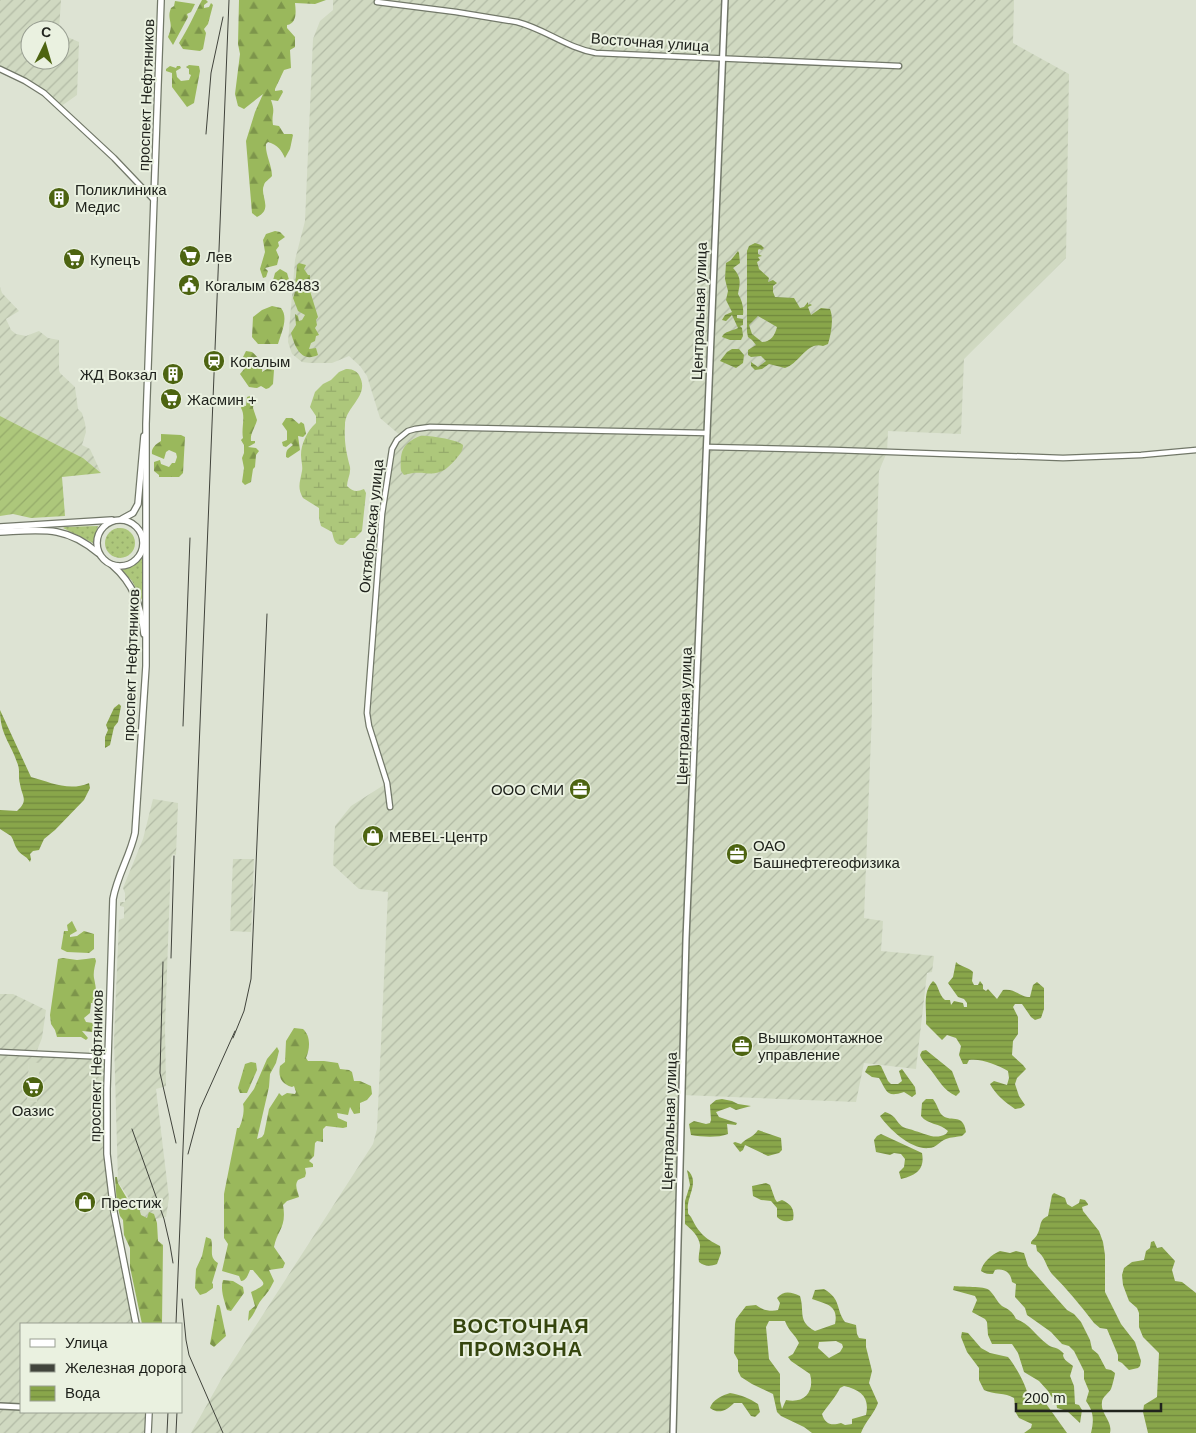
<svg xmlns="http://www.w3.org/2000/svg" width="1196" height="1433" font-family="Arial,sans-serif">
  <defs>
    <pattern id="industrial-furrows" width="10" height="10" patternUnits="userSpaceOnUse" patternTransform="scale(1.25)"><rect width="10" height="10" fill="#d0d9c1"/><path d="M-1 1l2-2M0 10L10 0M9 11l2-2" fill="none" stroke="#b2baa5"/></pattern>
    <pattern id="grass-dots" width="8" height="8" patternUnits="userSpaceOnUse" patternTransform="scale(1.25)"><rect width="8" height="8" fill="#adc77b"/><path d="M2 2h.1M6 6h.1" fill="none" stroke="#95ab6a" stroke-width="1.8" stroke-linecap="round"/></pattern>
    <pattern id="forest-firs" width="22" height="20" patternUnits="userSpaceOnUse" patternTransform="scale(1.25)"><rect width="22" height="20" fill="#9ab85c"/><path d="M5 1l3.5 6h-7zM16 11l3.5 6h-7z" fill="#7d954b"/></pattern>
    <pattern id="wetland-marsh" width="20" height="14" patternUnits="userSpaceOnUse" patternTransform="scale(1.25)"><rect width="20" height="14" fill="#adc77b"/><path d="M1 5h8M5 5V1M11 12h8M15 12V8" fill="none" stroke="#95ab6a"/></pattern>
    <pattern id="garden-furrows" width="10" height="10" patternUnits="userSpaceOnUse" patternTransform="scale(1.25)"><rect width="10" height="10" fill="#adc77b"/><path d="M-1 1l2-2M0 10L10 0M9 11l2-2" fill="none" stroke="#95ab6a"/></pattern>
    <pattern id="water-rules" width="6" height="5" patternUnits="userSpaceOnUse" patternTransform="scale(1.25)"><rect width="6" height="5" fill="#89a64a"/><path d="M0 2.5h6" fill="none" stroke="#70873d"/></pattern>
  </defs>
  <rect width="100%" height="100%" fill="#dde3d3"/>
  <path fill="#d0d9c1" d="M29,1062H41L37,1102L27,1101Z"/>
  <g fill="url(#industrial-furrows)" fill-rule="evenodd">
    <path d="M0,0H61L59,30H30V60H60V34L79,42L77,95L60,107L44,93L0,69Z"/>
    <path d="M333,0H1014L1013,43L1069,74L1066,258L964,359L961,434L888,431L887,452L879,471L872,674V712L864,918L883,921L881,951L934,956L932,972L927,973L916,1069L864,1063L856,1102L682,1095L673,1433H191L222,1378L373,1144L377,1129L388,892L359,889L333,865L335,826L351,806L387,783L368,721L382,514L391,457L401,436L380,418L367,376L360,366L349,356L332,363H310L302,362L292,354L288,342L295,260L305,221L313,39L320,21L333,10Z"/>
    <path d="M0,287L2,293L19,311L6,319L11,330L16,334L26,336L39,331L48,338L59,340V370L60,373L75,387L78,409L82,413L85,423L86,432L82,445L90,449L101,473L83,458L0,416Z"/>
    <path d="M153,799L178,803L176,855L173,854L171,858L165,1028L166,1086L156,1089L169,1198L166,1217L144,1221L118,1182L114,1040L119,920L124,918V907L120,906V902H125V893L123,888L143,839Z"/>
    <path d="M233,859H254L251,932L230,931Z"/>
    <path d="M0,994H13L46,1010L42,1038L36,1053L107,1057L108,1166L136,1324H21V1412H149L148,1433H0ZM29,1062L40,1063L37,1102L27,1101Z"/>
  </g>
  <g fill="url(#grass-dots)">
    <path d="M98,526L93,543L63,528L65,527Z"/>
    <circle cx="120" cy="543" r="15"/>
    <path d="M142,558L144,598L142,600L132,581L122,570L133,566Z"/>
  </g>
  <g fill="url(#forest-firs)">
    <path d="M202,0H206L208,2L204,5V8L209,7L211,3L213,5L208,24L204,29L206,33L203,49L200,51L183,49L179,43C188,29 194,15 202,0Z"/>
    <path d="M239,0H326L315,4L295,3C296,12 297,23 287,25V28L295,37V47L290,50L291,68L284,70L275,89V91L282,90L283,92L278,101L271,100C276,114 271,113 273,125L279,126L284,134H292L293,135L290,149L285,158C282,151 278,145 268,142L266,144C265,154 272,165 272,176C270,179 265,181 264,185C259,195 274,209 257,217L252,213L246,141L255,112L263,94L244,109L238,106L235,94L240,54L238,44Z"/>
    <path d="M175,1L195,4L191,12L187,14L188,17L173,45L168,37C175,22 166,20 171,8L174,6Z"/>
    <path d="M189,65L199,66L200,71L194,103L187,107L172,87V73L166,71V69L170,66L176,68L177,66H180L181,68L176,71L177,77L181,81L189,80L191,75L189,74V69L186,67Z"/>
    <path d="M275,231L280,232L285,237L278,242L279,246L276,250L279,257L277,265L265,268L268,271L266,277L263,278L260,269L265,252L263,240L266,234Z"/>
    <path d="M299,263L306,265L304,269L308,275H310V291L318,317L316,320L317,325L315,328L319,335L316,336L315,341L311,343L309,349L316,348L318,355C301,363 295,347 291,333L296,325L295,314L298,316L299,321L302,320L305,315L298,311L293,298L295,292L298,291L295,287L297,265Z"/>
    <path d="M280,269L287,273L290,283L288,287L280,288L272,284L275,273Z"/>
    <path d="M272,306L281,308C289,318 281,333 278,344H258L252,337L253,317L262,310Z"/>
    <path d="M246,351L252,352C259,358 263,363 262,372L267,369L274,370L273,384L269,388L266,389L261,386L257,388L249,387L240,374L245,368L243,357Z"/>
    <path d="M250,396L254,401L253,408L257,420C255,428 250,433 251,441H255V443L248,447L256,448L259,451L256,455L255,467L253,469L251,482L245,485L242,482L244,468L242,458L244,453V445L241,440L243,438C241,428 246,416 241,408L242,405L246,406L247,397Z"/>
    <path d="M286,418H292L299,424L301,422L304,424L306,434L303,437L298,436L300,450L288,458L286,457C286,449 288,449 293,445L291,443L286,447L283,446L282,442L287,440V431L282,424Z"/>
    <path d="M161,434L181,435L185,437L183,473L179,477H159V475L154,471V462L160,460L161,464L169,467L172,463H175L177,457L176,453L169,450L166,452L164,459L152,454C151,448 156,444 161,441Z"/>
    <path d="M72,921L77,931L70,935V937L77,936L84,931L94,934V949L89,953L67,952L61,949L64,931H68L67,925Z"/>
    <path d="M63,958L77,960L95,958L96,961C95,966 93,972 94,978C96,988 97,992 95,1003H91L90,1013L84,1018L86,1022L93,1023L94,1029L93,1032L82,1031L88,1038L86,1040L81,1037H57L55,1030L51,1024L50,1015L58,959Z"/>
    <path d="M294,1028L303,1029C311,1036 310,1049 306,1058L308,1061H324L338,1063L340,1069L349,1070L352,1072L354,1081H360L371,1086L372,1094L367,1100L360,1103V1113L354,1114L350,1107L348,1115L337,1113L338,1118L347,1122V1127L343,1128L326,1126L323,1129V1142L317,1141L315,1143L314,1156L309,1161L313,1164V1167L305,1168L306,1173L305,1177L298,1180C294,1186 298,1191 299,1197L287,1201L283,1205C287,1228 277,1230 274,1247L285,1263L283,1268L269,1270L274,1281C269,1291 268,1292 262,1299C256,1306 255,1315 248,1321L249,1311L255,1306L251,1292C271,1283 263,1284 253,1270H250C248,1275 246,1281 241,1281L239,1276L222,1271L228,1244L224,1238V1194L237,1128H239C242,1123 245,1110 243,1104L254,1089L267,1059L277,1047L279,1051L276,1063L270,1074L269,1087L257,1139L262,1137L264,1134L269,1109L278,1095L279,1093L282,1096L287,1093L295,1094L296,1092L294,1086L292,1087C281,1084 278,1077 280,1066L285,1062L286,1041Z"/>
    <path d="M251,1062L256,1063L257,1070L247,1093H240L238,1088L245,1064Z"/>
    <path d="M115,1177H117L118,1183L132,1207L139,1208L141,1215L147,1218L149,1212L154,1214L157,1223L158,1241L163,1245L162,1324H142L130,1267V1248L124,1235L123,1220L120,1216L117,1205Z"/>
    <path d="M206,1237L211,1239C214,1249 208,1257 218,1263L212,1283L213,1284V1288L206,1293L200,1295L195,1288L196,1269L202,1256Z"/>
    <path d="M223,1280L233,1281L243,1287L244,1293L231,1311L227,1310C224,1300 220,1289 223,1280Z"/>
    <path d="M217,1305H219L220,1307L226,1336L214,1347L210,1344Z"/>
  </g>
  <g fill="url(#wetland-marsh)">
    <path d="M346,369C351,369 356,370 359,375C371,396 345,406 345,425C344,441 346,452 350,467C351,474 347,480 347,486C353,492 357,492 364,489L366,493L362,531L355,538H350L343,545C334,545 334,539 332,532L321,526L319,518V508L303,498C297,488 300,482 302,471C303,466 301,461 301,455C301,444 307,431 316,423V416L310,407L315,392L323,384L331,380L339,372Z"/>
    <path d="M420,436C428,435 458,440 463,445C463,451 460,454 456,459C435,484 428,467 404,475L401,471C400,453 401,444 420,436Z"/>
  </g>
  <path fill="url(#garden-furrows)" d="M0,416L83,458L101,473L62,477L65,516L31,518L13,514L0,516Z"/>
  <g fill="url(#water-rules)" fill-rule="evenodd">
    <path d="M755,243L761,245L764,248L762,250L759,249L758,250V254L762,256L758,257L760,260L757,262L759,269L769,278L768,282L773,280L777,283L773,286V292L775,297L794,298L800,308L804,307L808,302V305L810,304L812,305L808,307L811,315L821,308L830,309C834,319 831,334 828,344L823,346C807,341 799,364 785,368L769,364L762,369L755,370L751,366V362L758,367L766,361L761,356L751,357L748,355V350L756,345L752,340L748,337L747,332V251L749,246ZM758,316L777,327C775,335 771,342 762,342L752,334L749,325Z"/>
    <path d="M738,251L739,253L740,263L733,268C742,278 740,283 738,294C742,300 744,308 743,315H737V318L743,319V325L740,326L742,328L743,336L741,340H730L722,337C724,331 733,331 738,328L732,315L726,321L722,320L725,315L732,312L726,300L728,291L725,279L726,263L731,260Z"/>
    <path d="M732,349H739L744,355L743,363L736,368L720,361L727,352Z"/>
    <path d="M119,704L121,706L118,722L114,727L110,745L105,748V737L108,730L106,725L114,708Z"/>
    <path d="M0,710L31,777C50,782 69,792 89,783L90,788L84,800L55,830L44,839L39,850L33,851L30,854L31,859L30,862C26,855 20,855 17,849C14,845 14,840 11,836L0,829V810L17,811C29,800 22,797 20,784C18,777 20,771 18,765C11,743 0,735 0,710Z"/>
    <path d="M956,962C961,967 968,967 973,972L972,981L974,985H978L980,981L983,985V989L986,991L988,989L997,999L1003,990C1015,988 1020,997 1030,997L1033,985L1037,982L1044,988V1009L1041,1018L1035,1020L1031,1017L1022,1004H1015L1013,1007L1018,1017V1034L1013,1041L1012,1055L1023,1065L1026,1069L1017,1078L1015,1084L1019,1096L1025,1105L1021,1108L1015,1109C1005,1102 996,1095 990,1084L994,1081L1007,1085L1009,1078L1008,1071C998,1065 981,1058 969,1060L967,1064H963L959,1055L961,1046L956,1038L947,1035L942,1040L926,1024C927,1010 922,992 933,981C939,985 938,994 945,1000H950L951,1005L954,1001L963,1003L964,1007H967V1003L964,999L958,997L948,983L953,977Z"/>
    <path d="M926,1050L952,1071L960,1092L956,1096C943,1090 938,1079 930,1069C926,1064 922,1061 920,1055L922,1051Z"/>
    <path d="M879,1065L881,1066L888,1081L891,1084H898L902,1081L899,1071L902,1069L915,1087L916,1094L912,1097L904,1092C886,1098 887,1091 879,1078L872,1077L865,1072L868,1066Z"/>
    <path d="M722,1099L732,1101L738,1104L751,1106L736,1110L730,1107L716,1112L719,1117L737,1123L736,1125L727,1124L728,1134C718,1138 702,1137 691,1135L689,1124L694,1121L706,1124L710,1123L711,1120L710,1105L716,1100Z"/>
    <path d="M926,1099H933C938,1106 938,1110 941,1114C949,1124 963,1111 966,1132L962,1136C957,1137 951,1137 946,1139C940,1141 936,1148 929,1148C911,1150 889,1129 880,1116L885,1112C897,1116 895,1121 903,1127C907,1129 911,1129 915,1131C927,1134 934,1140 946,1134L948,1131C940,1123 928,1125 921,1116L922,1103Z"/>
    <path d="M758,1130L781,1138L782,1150L779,1153L768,1156L745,1145L743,1150L740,1152L733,1143L735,1142L741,1144C746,1138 754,1137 758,1130Z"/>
    <path d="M881,1134L922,1153C925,1169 917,1175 901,1179L899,1172L904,1167L905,1159L901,1154L894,1153L890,1155L876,1152L874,1140L877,1136Z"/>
    <path d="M687,1170C701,1181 686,1197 688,1210C688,1215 688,1213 691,1217C699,1233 704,1238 720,1246L721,1253L717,1264C711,1266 705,1267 699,1262C698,1256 700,1251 700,1245C699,1236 691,1229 685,1224V1201L690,1185Z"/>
    <path d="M766,1183L770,1185L775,1199L777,1202L782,1200C791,1204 795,1209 793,1220C787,1222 782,1222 777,1217V1208L771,1201L761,1200L753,1196L752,1186Z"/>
    <path d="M1054,1193L1065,1198L1067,1204L1072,1207L1079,1203L1080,1199L1085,1200L1088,1204V1205L1082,1207L1083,1211L1099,1231L1103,1242L1105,1255V1292L1121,1324L1135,1342L1141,1361L1140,1366L1138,1368L1129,1370L1122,1363L1118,1361V1355L1107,1329L1100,1328L1094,1323C1081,1306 1067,1289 1052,1274C1046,1267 1045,1256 1037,1251L1036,1245L1031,1244V1242C1033,1239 1036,1237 1037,1235C1042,1227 1038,1220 1048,1216L1052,1195Z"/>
    <path d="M1154,1241L1157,1248L1162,1247L1175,1261L1172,1270L1175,1281L1182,1282L1196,1293V1433H1148L1143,1412L1144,1405L1157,1397L1159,1353L1143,1337L1139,1327V1313L1137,1308L1129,1301L1123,1285L1122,1275L1124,1268L1132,1262L1144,1260L1146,1251L1150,1248L1151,1242Z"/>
    <path d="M1000,1251L1010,1253L1016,1251L1024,1253L1028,1266L1067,1310L1074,1314L1081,1322L1090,1340L1092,1349L1098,1354L1106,1369L1111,1370L1115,1373C1115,1375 1112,1387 1111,1389C1109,1393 1102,1397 1102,1402C1100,1414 1113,1421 1110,1433H1091C1094,1420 1094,1412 1086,1401L1089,1391L1084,1379V1371L1074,1351L1069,1346L1062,1344L1051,1332L1027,1315L1025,1308L1015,1297L1016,1284L1012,1282C1011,1273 1005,1268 995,1270L993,1274C989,1274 985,1274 981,1271C982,1263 992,1254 1000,1251Z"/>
    <path d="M954,1286C961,1287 985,1286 989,1290C994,1294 997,1302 1002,1306C1008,1309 1013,1312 1016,1319C1029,1323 1036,1336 1047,1344C1051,1348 1057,1347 1061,1351C1067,1356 1061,1352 1064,1358C1065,1361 1070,1363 1073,1366L1070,1376L1074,1386L1075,1404L1079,1405L1082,1410L1080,1423L1067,1411L1057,1408L1056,1401L1051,1396L1048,1391L1039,1381L1024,1372L1018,1353L1012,1344H992L988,1335L987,1322L985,1319L972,1312L977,1300L975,1296L953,1290Z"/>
    <path d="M824,1289C842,1300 835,1308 845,1322L856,1325L857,1334L859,1338L866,1339V1347L872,1371L869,1383L878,1403C874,1414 865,1422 861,1433H812L804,1427L781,1416L777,1412L773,1394L752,1384L741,1377L738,1371V1360L734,1353L735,1324L736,1319L746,1306L756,1305C762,1310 771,1312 778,1310L780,1303L777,1298C784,1290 791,1292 800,1296C805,1312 797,1321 815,1331L835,1324C839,1305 826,1304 812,1299L815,1290ZM769,1321H785C789,1332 795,1334 799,1343L793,1354L788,1357L791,1361L810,1374C815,1392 804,1404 786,1400L782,1409L780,1401V1374L769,1359L766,1327ZM836,1341L842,1344L843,1347L840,1352L829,1358L818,1348L819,1342ZM844,1386C861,1390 870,1397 866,1415L852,1419V1424L845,1425L841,1423C831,1426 825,1424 822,1414C828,1405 836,1397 840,1388Z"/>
    <path d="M962,1332L968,1333L981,1348L990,1353L1008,1357C1015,1365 1028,1388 1028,1397L1029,1399L1040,1398L1044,1401L1067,1433H1024L1031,1428L1032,1424L1019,1418L1016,1413L1014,1398C1005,1392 994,1395 984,1390L979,1380V1368L967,1352L961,1337Z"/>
    <path d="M730,1393C741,1395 749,1398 758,1404L760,1412L755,1417L751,1416L742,1403H734C727,1410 719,1415 710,1408C712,1400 723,1395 730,1393Z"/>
  </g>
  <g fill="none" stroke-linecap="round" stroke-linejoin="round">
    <g stroke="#727869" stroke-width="7">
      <g id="minor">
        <path d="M377,2L456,12L517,22C545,29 567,48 596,53L899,66"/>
        <path d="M0,69L25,81L44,93L114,158L154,200"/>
        <path d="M707,447L834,450L1063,458L1141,455L1196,450"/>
        <path d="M390,807L387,783L369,726L367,713L382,514L392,449L397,440L408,431L415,429L430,427L707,433"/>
        <path d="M0,1052L107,1057"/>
      </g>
    </g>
    <g stroke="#727869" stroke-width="8">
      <g id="tertiary">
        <path d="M0,1406L21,1407"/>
        <path d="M673,1433L686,939L725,0"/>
      </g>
    </g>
    <g stroke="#727869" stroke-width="8">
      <g id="secondary">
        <path d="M122,519L133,513L138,504L144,436"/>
        <circle cx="120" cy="543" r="23"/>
        <path d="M0,527L112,520"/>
        <path d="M0,532C41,530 65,525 98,553"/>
        <path d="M112,565C134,584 141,606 144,634"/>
        <path d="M136,1324L114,1212L107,1154V1089L113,899C117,876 130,856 135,833L146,666V424L161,0"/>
        <path d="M148,1433L149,1412"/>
      </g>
    </g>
    <use href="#minor" stroke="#fff" stroke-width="4.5"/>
    <use href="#tertiary" stroke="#fff" stroke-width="5"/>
    <use href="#secondary" stroke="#fff" stroke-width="5.5"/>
    <g stroke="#41443c" stroke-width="1">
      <path d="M206,134L211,73L223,17"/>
      <path d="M183,726L190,538"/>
      <path d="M171,958L174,856"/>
      <path d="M163,962L160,1073L176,1143"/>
      <path d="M233,1038L244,1011L251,979L267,614"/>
      <path d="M132,1129L164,1219L170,1245L173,1263"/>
      <path d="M188,1154L200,1109L235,1031"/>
      <path d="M182,1299L186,1340L189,1355L223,1433"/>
      <path d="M176,1324L229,0"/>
      <path d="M167,1433L168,1412"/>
      <path d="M176,1433L177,1412"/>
    </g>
  </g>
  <defs>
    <g id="building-disc" transform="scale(1.125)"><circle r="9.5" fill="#4d6411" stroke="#eaf1e0"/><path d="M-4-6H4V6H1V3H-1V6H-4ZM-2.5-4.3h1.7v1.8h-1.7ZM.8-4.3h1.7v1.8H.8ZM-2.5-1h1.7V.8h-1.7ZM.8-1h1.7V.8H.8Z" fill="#fff"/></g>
    <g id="supermarket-disc" transform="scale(1.125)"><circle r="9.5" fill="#4d6411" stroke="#eaf1e0"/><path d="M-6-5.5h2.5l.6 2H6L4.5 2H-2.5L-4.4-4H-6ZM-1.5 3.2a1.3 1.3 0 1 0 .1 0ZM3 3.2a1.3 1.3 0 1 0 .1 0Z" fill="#fff"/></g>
    <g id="civic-disc" transform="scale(1.125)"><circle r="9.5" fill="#4d6411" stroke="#eaf1e0"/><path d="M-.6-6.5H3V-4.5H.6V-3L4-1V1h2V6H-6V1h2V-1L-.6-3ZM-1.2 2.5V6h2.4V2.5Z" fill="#fff"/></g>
    <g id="station-disc" transform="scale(1.125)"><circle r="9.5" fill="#4d6411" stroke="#eaf1e0"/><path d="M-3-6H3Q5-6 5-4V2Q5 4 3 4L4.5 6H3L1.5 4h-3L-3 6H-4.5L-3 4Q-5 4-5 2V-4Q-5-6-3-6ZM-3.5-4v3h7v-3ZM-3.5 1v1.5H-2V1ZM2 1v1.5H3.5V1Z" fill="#fff"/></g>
    <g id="office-disc" transform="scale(1.125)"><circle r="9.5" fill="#4d6411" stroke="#eaf1e0"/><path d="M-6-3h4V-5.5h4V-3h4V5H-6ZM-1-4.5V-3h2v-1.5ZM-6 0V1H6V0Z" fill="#fff"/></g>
    <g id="shop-disc" transform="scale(1.125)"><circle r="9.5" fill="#4d6411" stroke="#eaf1e0"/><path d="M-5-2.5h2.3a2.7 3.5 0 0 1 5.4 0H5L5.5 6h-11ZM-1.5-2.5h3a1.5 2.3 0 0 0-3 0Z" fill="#fff"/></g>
  </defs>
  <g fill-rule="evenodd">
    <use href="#building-disc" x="59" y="198"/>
    <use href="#supermarket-disc" x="190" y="256"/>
    <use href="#supermarket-disc" x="74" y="259"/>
    <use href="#civic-disc" x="189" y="285"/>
    <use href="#station-disc" x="214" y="361"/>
    <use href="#building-disc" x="173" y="374"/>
    <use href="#supermarket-disc" x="171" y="399"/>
    <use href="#office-disc" x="580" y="789"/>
    <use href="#shop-disc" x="373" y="836"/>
    <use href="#office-disc" x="737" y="854"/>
    <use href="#office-disc" x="742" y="1046"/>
    <use href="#supermarket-disc" x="33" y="1087"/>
    <use href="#shop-disc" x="85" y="1202"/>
  </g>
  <g text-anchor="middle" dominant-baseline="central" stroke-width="4" stroke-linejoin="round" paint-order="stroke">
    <g font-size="15" fill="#20231d" stroke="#eaf1e0">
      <text transform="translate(650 42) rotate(4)">Восточная улица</text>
      <text transform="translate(146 95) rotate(-88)">проспект Нефтяников</text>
      <text transform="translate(699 311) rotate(-88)">Центральная улица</text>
      <text transform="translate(371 526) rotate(-84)">Октябрьская улица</text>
      <text transform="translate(131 665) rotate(-88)">проспект Нефтяников</text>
      <text transform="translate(684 716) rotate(-88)">Центральная улица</text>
      <text transform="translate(96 1066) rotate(-89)">проспект Нефтяников</text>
      <text transform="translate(669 1121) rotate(-88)">Центральная улица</text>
    </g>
    <g font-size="15" fill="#20231d" stroke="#eaf1e0" text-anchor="start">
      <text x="75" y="189">Поликлиника<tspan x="75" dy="17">Медис</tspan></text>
      <text x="206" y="256">Лев</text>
      <text x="90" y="259">Купецъ</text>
      <text x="205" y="285">Когалым 628483</text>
      <text x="230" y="361">Когалым</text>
      <text x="157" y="374" text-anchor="end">ЖД Вокзал</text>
      <text x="187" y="399">Жасмин +</text>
      <text x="564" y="789" text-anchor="end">ООО СМИ</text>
      <text x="389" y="836">MEBEL-Центр</text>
      <text x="753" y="845">ОАО<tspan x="753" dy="17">Башнефтегеофизика</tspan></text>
      <text x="758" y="1037">Вышкомонтажное<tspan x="758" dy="17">управление</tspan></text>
      <text x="33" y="1110" text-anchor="middle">Оазис</text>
      <text x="101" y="1202">Престиж</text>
    </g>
    <g font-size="20" font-weight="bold" letter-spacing="1" fill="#35450e" stroke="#eaf1e0">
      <text x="521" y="1326">ВОСТОЧНАЯ<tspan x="521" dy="23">ПРОМЗОНА</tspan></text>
    </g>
  </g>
  <rect x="20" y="1323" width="162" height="90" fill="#eaf1e0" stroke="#999f92"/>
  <rect x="30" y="1339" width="25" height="8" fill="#ffffff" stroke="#999f92"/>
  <text x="65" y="1348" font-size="15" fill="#20231d">Улица</text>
  <rect x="30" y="1364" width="25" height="8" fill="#41443c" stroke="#999f92"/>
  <text x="65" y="1373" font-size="15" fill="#20231d">Железная дорога</text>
  <rect x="30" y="1386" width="25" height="15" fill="url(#water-rules)" stroke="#999f92"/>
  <text x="65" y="1398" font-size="15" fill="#20231d">Вода</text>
  <g transform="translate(45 45) rotate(5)"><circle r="24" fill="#eaf1e0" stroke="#999f92"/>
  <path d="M0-4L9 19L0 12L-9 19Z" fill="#4d6411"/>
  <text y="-8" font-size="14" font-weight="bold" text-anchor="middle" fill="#20231d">С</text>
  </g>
  <path d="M1016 1403v8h145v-8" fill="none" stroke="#20231d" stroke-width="2.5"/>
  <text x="1024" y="1403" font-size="15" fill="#20231d" stroke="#eaf1e0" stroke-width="4" paint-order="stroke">200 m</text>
</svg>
